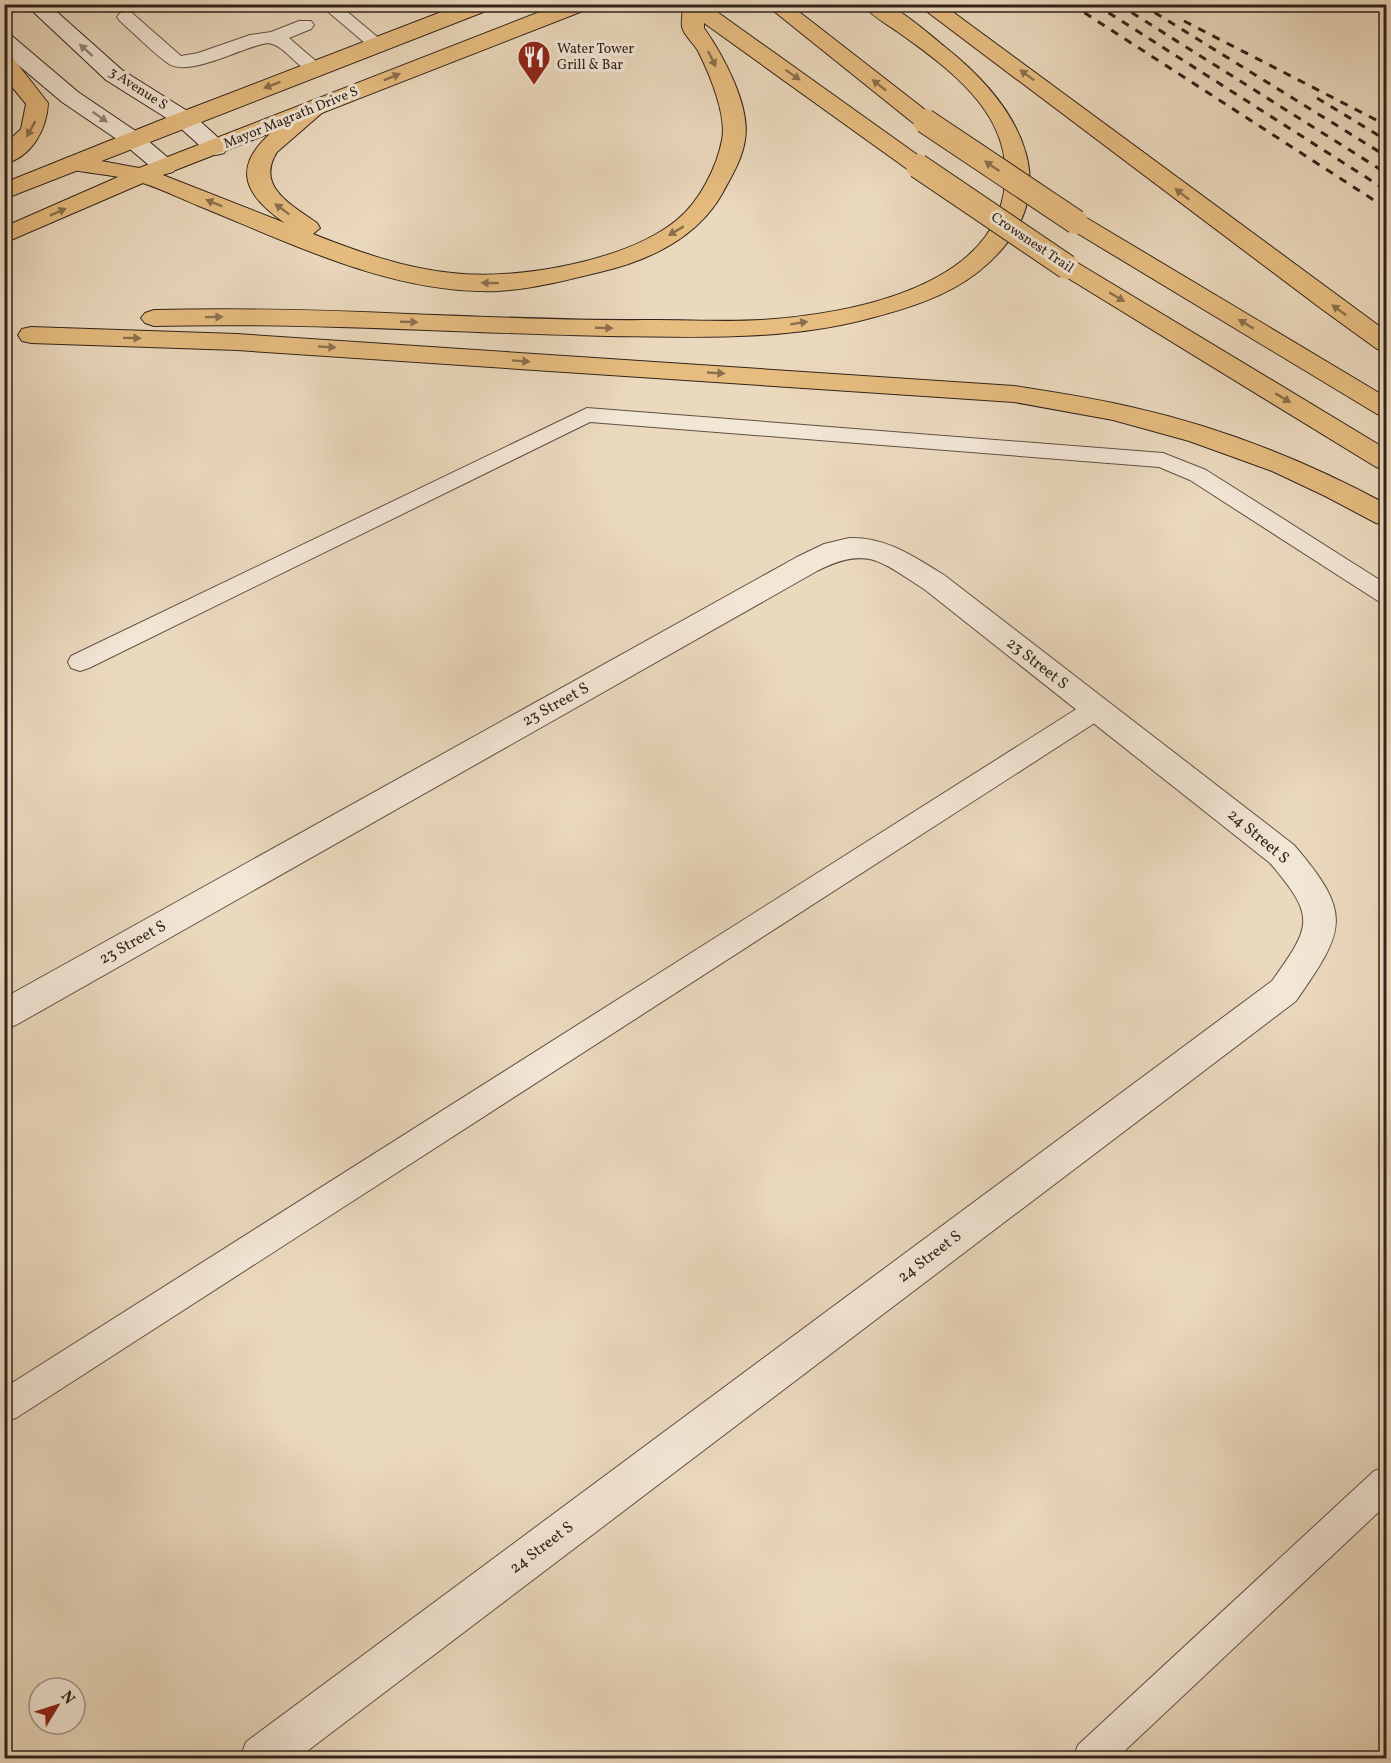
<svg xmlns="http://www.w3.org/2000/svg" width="1391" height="1763" font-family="Vollkorn,serif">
  <rect width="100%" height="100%" fill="#ebd9be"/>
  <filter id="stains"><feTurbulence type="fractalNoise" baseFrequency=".00333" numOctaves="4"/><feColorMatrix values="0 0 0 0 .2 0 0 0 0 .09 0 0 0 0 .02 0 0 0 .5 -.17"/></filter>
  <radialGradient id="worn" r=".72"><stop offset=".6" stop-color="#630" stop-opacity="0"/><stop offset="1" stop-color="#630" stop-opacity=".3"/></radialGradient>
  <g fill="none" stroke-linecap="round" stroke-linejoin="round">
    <g stroke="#605044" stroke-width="2">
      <g id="lane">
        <path d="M319,4H338L387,45L384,49H372Z"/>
        <path d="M126,12L132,13L181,56L198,53L250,35L271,32L299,21H311L314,25L311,29L289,38L325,69L322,73C301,78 289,46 268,43C244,46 191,77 169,64C152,52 136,35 120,21L117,17L120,13Z"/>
        <path d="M587,408L1163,453L1206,470L1386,584V603L1378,601L1190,480L1159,467L590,422L89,668L80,671L71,668L68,662L71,656Z"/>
        <path d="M1095,701L1104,703L1108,710L1104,717L16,1418L4,1422V1388L1086,703Z"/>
        <path d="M1386,1467V1505L1117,1758H1073L1078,1745L1374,1471Z"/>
      </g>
    </g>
    <g stroke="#605044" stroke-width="2">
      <path id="street" d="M849,538C886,537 913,556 944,575L1294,845C1353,914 1346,929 1296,1001L298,1758H240L246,1742L1272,981C1312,925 1316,917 1270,863L924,589C881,562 868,545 817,571L16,1025L4,1029V998L797,557L824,544Z"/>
    </g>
    <g stroke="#31231b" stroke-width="2">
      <g id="secondary">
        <path d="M25,4H48L122,70L192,114L224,143L228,148L224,153L216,155L208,153L176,124L106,80Z"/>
        <path d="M4,35L12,36L78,92L140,134L173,162L177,167L173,172L165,174L157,172L124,144L62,102L4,53Z"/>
      </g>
    </g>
    <g stroke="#31231b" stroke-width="2">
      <g id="primary">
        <path d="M462,4H493L491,9L4,199V183L176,114Z"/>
        <path d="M560,4H590L588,9L150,180L4,243V227L134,170Z"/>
        <path d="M4,55L12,57L48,103C47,129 32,157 4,164V145L21,129L26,104L4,77Z"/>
      </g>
    </g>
    <g stroke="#31231b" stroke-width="2">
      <g id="highway">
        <path d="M681,4H706L926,161L930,166L926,171L918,173L910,171L704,23V28C723,55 751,106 745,140C742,160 731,177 722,194C697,238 648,261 600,272C567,280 532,289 498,291C394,295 293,244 199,206C179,198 158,187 136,181C116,175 94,174 74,170L66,168L62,163L66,158L74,156L150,170L285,223C210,172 261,139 311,101L319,99L327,101L330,106L277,152C255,187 292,205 317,223L320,228L313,234C358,252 404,268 452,273C515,281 629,261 678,219C699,202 717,167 722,140C727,116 710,75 699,53C695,44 684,36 682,27C681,19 684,12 681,4Z"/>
        <path d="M765,4H789L933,116L936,121L933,126L925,128L917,126Z"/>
        <path d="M862,4C869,4 879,3 886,4C899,8 933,37 945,47C1022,108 1073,196 978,272C946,297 906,309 867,319C783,341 695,337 608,336C457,333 306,322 154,326L145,323L141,318L145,313L154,310C239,308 324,310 408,314C491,317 574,321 657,320C692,320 727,322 761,320C837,315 966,294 998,214C1007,190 1008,164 1000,140C985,94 936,59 898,32C887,24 871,16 862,4Z"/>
        <path d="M917,4H942L1386,331V351L1377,349L1319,307Z"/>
        <path d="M1076,215L1085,217L1386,397V416L1377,414L1067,227L1064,222L1067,217Z"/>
        <path d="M1067,260L1076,262L1386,449V470L1376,467L1058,272L1055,267L1058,262Z"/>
        <path d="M31,327L237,334L1014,386C1053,392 1092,398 1131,407C1220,427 1307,461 1386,504V525L1376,523L1325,496L1272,471L1189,441L1113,420L1014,402L237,350L31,343L22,341L18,335L22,329Z"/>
      </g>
    </g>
    <use href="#lane" fill="#f2e6d5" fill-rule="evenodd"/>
    <use href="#street" fill="#f2e6d5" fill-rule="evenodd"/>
    <use href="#secondary" fill="#f2e6d5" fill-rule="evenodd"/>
    <use href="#primary" fill="#e6bc7f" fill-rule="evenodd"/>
    <use href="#highway" fill="#e6bc7f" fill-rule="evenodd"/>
    <g stroke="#31231b" stroke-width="3" stroke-dasharray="8 8" stroke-linecap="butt">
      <path d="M1071,4L1386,208"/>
      <path d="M1095,4L1386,190"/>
      <path d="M1118,4L1386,173"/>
      <path d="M1141,4L1386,156"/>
      <path d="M1184,21L1386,125"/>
      <path d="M1317,98L1386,140"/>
    </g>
    <g stroke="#31231b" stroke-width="26" stroke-linecap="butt">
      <g id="highway-bridge">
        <path d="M925,121L1076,222"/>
        <path d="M918,166L1067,267"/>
      </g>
    </g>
    <use href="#highway-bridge" stroke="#e6bc7f" stroke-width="24"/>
  </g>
  <defs><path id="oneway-solid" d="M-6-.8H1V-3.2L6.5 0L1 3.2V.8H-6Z" transform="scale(1.5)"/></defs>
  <g fill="#928478">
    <use href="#oneway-solid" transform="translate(86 50) rotate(-138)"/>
    <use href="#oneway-solid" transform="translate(100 117) rotate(35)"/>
  </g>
  <g fill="#8c704d">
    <use href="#oneway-solid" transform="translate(712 59) rotate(64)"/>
    <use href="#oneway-solid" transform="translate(793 75) rotate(35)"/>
    <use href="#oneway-solid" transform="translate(1027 75) rotate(-143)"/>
    <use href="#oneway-solid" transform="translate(392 77) rotate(-22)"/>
    <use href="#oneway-solid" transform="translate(272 85) rotate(159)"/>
    <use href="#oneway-solid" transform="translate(879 85) rotate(-142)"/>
    <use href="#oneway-solid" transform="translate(31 129) rotate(119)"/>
    <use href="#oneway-solid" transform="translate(992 166) rotate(-146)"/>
    <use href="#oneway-solid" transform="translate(1182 194) rotate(-142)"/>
    <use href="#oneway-solid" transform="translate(214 203) rotate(-158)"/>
    <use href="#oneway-solid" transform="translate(282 209) rotate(-143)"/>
    <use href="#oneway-solid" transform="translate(58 212) rotate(-24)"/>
    <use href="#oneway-solid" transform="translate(676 231) rotate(149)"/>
    <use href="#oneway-solid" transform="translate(490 283) rotate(-179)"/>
    <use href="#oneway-solid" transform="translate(1117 297) rotate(31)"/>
    <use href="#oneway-solid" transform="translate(1339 310) rotate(-144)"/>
    <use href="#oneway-solid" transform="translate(214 317) rotate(-1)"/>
    <use href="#oneway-solid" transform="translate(409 322) rotate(2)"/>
    <use href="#oneway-solid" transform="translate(799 323) rotate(-9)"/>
    <use href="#oneway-solid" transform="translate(1246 324) rotate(-149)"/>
    <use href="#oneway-solid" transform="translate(604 328) rotate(2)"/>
    <use href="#oneway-solid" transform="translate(132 338) rotate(1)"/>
    <use href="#oneway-solid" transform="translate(327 347) rotate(3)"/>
    <use href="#oneway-solid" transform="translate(521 361) rotate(4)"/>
    <use href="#oneway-solid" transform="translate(716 373) rotate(3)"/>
    <use href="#oneway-solid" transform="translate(1283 398) rotate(31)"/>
  </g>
  <defs>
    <g id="restaurant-pin" transform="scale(1.725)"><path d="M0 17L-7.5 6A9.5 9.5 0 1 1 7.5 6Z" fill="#8f2418" stroke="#f2e6d5"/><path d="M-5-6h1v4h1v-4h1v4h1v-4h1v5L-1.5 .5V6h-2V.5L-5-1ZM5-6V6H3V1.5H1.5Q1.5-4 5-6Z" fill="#fff"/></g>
  </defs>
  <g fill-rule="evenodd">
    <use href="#restaurant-pin" x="534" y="57"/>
  </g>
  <g text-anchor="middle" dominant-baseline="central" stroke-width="6" stroke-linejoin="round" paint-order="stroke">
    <g font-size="14" fill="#31231b" stroke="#f2e6d5" text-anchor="start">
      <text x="557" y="49">Water Tower<tspan x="557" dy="16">Grill &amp; Bar</tspan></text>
    </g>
    <g font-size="14" fill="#31231b" stroke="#f2e6d5">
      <text transform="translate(138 89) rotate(33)">3 Avenue S</text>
      <text transform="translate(291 118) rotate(-22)">Mayor Magrath Drive S</text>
      <text transform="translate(1032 243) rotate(34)">Crowsnest Trail</text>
    </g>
    <g font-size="16" fill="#31231b" stroke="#f2e6d5">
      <text transform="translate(1037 664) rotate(38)">23 Street S</text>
      <text transform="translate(556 705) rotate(-29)">23 Street S</text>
      <text transform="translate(1258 837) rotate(40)">24 Street S</text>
      <text transform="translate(133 943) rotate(-29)">23 Street S</text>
      <text transform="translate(930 1257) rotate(-37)">24 Street S</text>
      <text transform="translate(542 1548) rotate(-37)">24 Street S</text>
    </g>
  </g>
  <rect width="1391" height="1763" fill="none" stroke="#ebd9be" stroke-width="24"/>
  <rect x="6" y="6" width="1379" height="1751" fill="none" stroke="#31231b" stroke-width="3"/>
  <rect x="12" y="12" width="1367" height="1739" fill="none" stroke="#31231b" stroke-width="1.5"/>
  <g transform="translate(57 1706) rotate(52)"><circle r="28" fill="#f2e6d5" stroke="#a5988b" stroke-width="1.5"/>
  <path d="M0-4.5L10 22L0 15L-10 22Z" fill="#8f2418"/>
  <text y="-9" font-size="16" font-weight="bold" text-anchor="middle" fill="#31231b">N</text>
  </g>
  <rect width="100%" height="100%" filter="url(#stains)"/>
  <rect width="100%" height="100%" fill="url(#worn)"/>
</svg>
